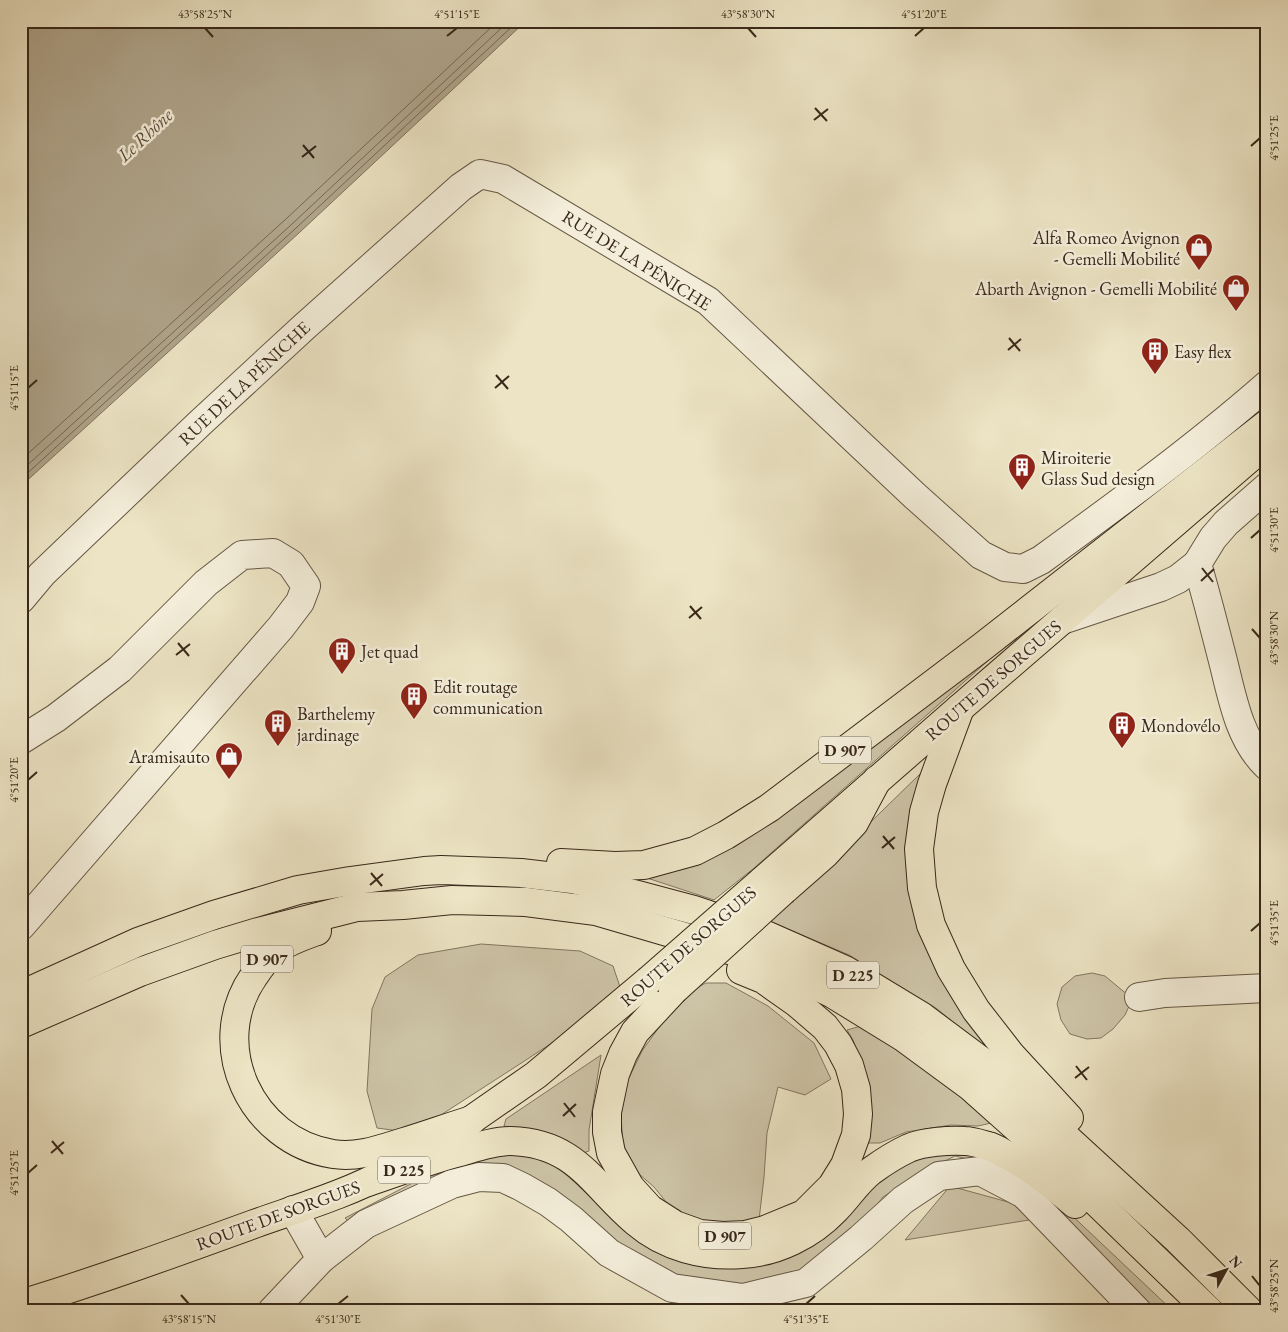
<svg xmlns="http://www.w3.org/2000/svg" width="1288" height="1332" font-family="'EB Garamond',serif">
  <rect width="100%" height="100%" fill="#ece4c4"/>
  <filter id="stains"><feTurbulence type="fractalNoise" baseFrequency=".004" numOctaves="4"/><feColorMatrix values="0 0 0 0 .2 0 0 0 0 .09 0 0 0 0 .02 0 0 0 .5 -.17"/></filter>
  <radialGradient id="worn" r=".72"><stop offset=".6" stop-color="#630" stop-opacity="0"/><stop offset="1" stop-color="#630" stop-opacity=".3"/></radialGradient>
  <g fill="#cdc4a7" stroke="#827660">
    <path d="M1043,612L753,869L714,900L641,876Z"/>
    <path d="M920,774V791L911,855L993,1044L987,1050L936,1008L849,955L769,921Z"/>
    <path d="M481,944L580,951L613,966L621,990L588,1019L526,1060L413,1133L377,1128L367,1091L372,1009L385,977L418,955Z"/>
    <path d="M1092,973L1105,976L1129,996L1131,1002L1125,1015L1113,1029L1101,1038L1087,1039L1070,1034L1061,1020L1057,1004L1062,987L1075,976Z"/>
    <path d="M706,983H726L768,1006L814,1043L831,1079L805,1095L778,1087L767,1133L764,1177L759,1220L729,1227L692,1218L671,1208L654,1187L638,1173L623,1145L621,1116L627,1082L642,1051L682,995Z"/>
    <path d="M861,1026L886,1040L973,1105L991,1123L978,1126L951,1125L906,1132L880,1143H868L867,1079L853,1040L847,1030Z"/>
    <path d="M601,1055L589,1130V1151L583,1153L552,1134L504,1126L506,1119Z"/>
    <path d="M487,1151L550,1155L658,1249L871,1185L921,1154L975,1152L1046,1191L1173,1311H1146L981,1162L955,1156L915,1176L883,1197L857,1231L803,1271L721,1290L657,1271L515,1170L350,1223L345,1218L451,1163Z"/>
    <path d="M950,1186L1019,1205L1025,1208L1029,1220L905,1240Z"/>
  </g>
  <path fill="#afa48a" stroke="#7f725d" d="M21,21H526L300,232L21,486Z"/>
  <g fill="none" stroke-linecap="round" stroke-linejoin="round">
    <g stroke="#746652" stroke-width="1">
      <path d="M21,460L287,218L498,21"/>
      <path d="M21,471L292,224L509,21"/>
      <path d="M21,479L296,228L518,21"/>
    </g>
    <g stroke="#655744" stroke-width="30">
      <g id="minor">
        <path d="M1267,487L1226,523L1213,538L1197,564C1206,594 1214,626 1222,657C1232,695 1238,738 1267,766"/>
        <path d="M21,599L42,574L200,423L304,327L461,187L480,174L503,179L708,301L915,496L981,555L1005,567L1023,569L1041,560C1118,504 1195,448 1267,385"/>
        <path d="M1062,620L1161,587L1178,579L1197,564"/>
        <path d="M21,740L56,718L120,669L206,583L242,555L273,553L291,564L306,586L300,602L281,627L21,926"/>
        <path d="M1139,997L1165,993L1267,988"/>
        <path d="M321,1259L366,1224L452,1184L479,1177L503,1178L522,1187L548,1202L571,1219L609,1253L672,1288L743,1298L806,1283L861,1238L903,1200L939,1176L980,1171L1024,1194L1137,1311"/>
        <path d="M272,1311L321,1259L293,1210"/>
      </g>
    </g>
    <g stroke="#382819" stroke-width="30">
      <g id="major">
        <path d="M761,882L960,708L1267,443"/>
        <path d="M451,1134L536,1075L648,981"/>
        <path d="M21,1304C100,1280 177,1252 254,1224C299,1208 347,1194 389,1171"/>
      </g>
    </g>
    <g stroke="#382819" stroke-width="30">
      <g id="highway">
        <path d="M960,708L932,784L924,812L919,849L922,888L931,925L951,969L976,1010L1011,1055L1069,1118"/>
        <path d="M561,863L615,866L644,865L695,851L726,835L769,808L982,647L1267,424"/>
        <path d="M784,890L825,854L854,823L877,780"/>
        <path d="M317,931C303,936 288,941 276,950C267,957 260,967 254,976C206,1045 251,1141 333,1154C357,1158 381,1149 404,1142C427,1135 449,1127 472,1120"/>
        <path d="M673,991L635,1032L623,1054L615,1074L607,1112V1132L611,1153L630,1187L650,1209L675,1225L700,1234L723,1236L745,1235L765,1230L804,1214L832,1186L845,1165L856,1135L858,1114L856,1089L849,1065L838,1044L825,1027L797,1003L763,979L741,970"/>
        <path d="M21,995L138,942L214,915L298,890L350,881L424,871L441,870L521,873L572,879L634,894L694,910L759,932L845,970L921,1016L988,1066L1178,1240L1249,1311"/>
        <path d="M21,1024L140,972L215,945L258,932L357,907L403,905L452,900L526,902L596,911L743,954L789,972L833,994L903,1037L971,1087L1055,1162L1209,1311"/>
        <path d="M368,1182C398,1172 429,1160 460,1152C477,1147 494,1141 511,1141C577,1143 593,1186 636,1222C665,1247 704,1257 742,1254C777,1252 811,1235 835,1210C847,1198 857,1182 871,1171C882,1163 896,1154 909,1148C923,1142 949,1140 965,1141C972,1141 981,1144 988,1146C993,1147 998,1150 1003,1153C1029,1166 1053,1185 1075,1204"/>
      </g>
    </g>
    <use href="#minor" stroke="#f3edd9" stroke-width="28"/>
    <use href="#major" stroke="#ece4c4" stroke-width="28"/>
    <use href="#highway" stroke="#ece4c4" stroke-width="28"/>
    <g stroke="#382819" stroke-width="30" stroke-linecap="butt">
      <path id="major-bridge" d="M648,981L761,882"/>
    </g>
    <g stroke="#382819" stroke-width="30" stroke-linecap="butt">
      <path id="highway-bridge" d="M673,991L784,890"/>
    </g>
    <use href="#major-bridge" stroke="#ece4c4" stroke-width="28"/>
    <use href="#highway-bridge" stroke="#ece4c4" stroke-width="28"/>
  </g>
  <path fill="none" stroke="#382819" stroke-width="2" d="M205,28L213,37M748,28L756,37M447,36L457,28M915,36L924,28M815,108L827,121M814,120L828,109M303,145L314,158M1251,146L1260,138M302,157L316,146M1009,338L1020,351M1008,350L1021,339M496,375L508,389M28,388L37,380M495,388L509,376M1251,538L1260,530M1202,568L1213,582M1201,581L1214,569M690,606L701,619M689,618L702,607M1252,629L1260,638M178,643L189,656M176,655L190,644M28,780L37,772M883,836L894,849M882,848L895,837M371,873L382,886M370,885L383,874M1251,931L1260,923M1076,1066L1087,1080M1075,1078L1089,1067M564,1103L575,1117M563,1116L576,1104M52,1141L63,1154M51,1153L64,1142M28,1173L37,1165M1252,1276L1260,1286M181,1295L189,1304M338,1304L348,1296M806,1304L815,1296"/>
  <defs>
    <g id="shop-pin" transform="scale(1.4375)"><path d="M0 17L-7.5 6A9.5 9.5 0 1 1 7.5 6Z" fill="#8f2418" stroke="#f3edd9"/><path d="M-5-2.5h2.3a2.7 3.5 0 0 1 5.4 0H5L5.5 6h-11ZM-1.5-2.5h3a1.5 2.3 0 0 0-3 0Z" fill="#fff"/></g>
    <g id="building-pin" transform="scale(1.4375)"><path d="M0 17L-7.5 6A9.5 9.5 0 1 1 7.5 6Z" fill="#8f2418" stroke="#f3edd9"/><path d="M-4-6H4V6H1V3H-1V6H-4ZM-2.5-4.3h1.7v1.8h-1.7ZM.8-4.3h1.7v1.8H.8ZM-2.5-1h1.7V.8h-1.7ZM.8-1h1.7V.8H.8Z" fill="#fff"/></g>
  </defs>
  <g fill-rule="evenodd">
    <use href="#shop-pin" x="1199" y="247"/>
    <use href="#shop-pin" x="1236" y="288"/>
    <use href="#building-pin" x="1155" y="351"/>
    <use href="#building-pin" x="1022" y="467"/>
    <use href="#building-pin" x="342" y="651"/>
    <use href="#building-pin" x="414" y="696"/>
    <use href="#building-pin" x="278" y="723"/>
    <use href="#building-pin" x="1122" y="725"/>
    <use href="#shop-pin" x="229" y="756"/>
  </g>
  <g text-anchor="middle" dominant-baseline="central" stroke-width="5" stroke-linejoin="round" paint-order="stroke">
    <g fill="#f3edd9" stroke="#706353" stroke-width="1">
      <rect x="819" y="736.5" width="52" height="27" rx="4"/>
      <rect x="241" y="945.5" width="52" height="27" rx="4"/>
      <rect x="827" y="961.5" width="52" height="27" rx="4"/>
      <rect x="378" y="1156.5" width="52" height="27" rx="4"/>
      <rect x="699" y="1222.5" width="52" height="27" rx="4"/>
    </g>
    <g font-size="16" font-weight="bold" fill="#382819">
      <text x="845" y="750">D 907</text>
      <text x="267" y="959">D 907</text>
      <text x="853" y="975">D 225</text>
      <text x="404" y="1170">D 225</text>
      <text x="725" y="1236">D 907</text>
    </g>
    <g font-size="18" fill="#382819" stroke="#f3edd9" text-anchor="start">
      <text x="1180" y="237" text-anchor="end">Alfa Romeo Avignon<tspan x="1180" dy="21">- Gemelli Mobilité</tspan></text>
      <text x="1217" y="288" text-anchor="end">Abarth Avignon - Gemelli Mobilité</text>
      <text x="1174" y="351">Easy flex</text>
      <text x="1041" y="457">Miroiterie<tspan x="1041" dy="21">Glass Sud design</tspan></text>
      <text x="361" y="651">Jet quad</text>
      <text x="433" y="686">Edit routage<tspan x="433" dy="21">communication</tspan></text>
      <text x="297" y="713">Barthelemy<tspan x="297" dy="21">jardinage</tspan></text>
      <text x="1141" y="725">Mondovélo</text>
      <text x="210" y="756" text-anchor="end">Aramisauto</text>
    </g>
    <g font-size="18" fill="#382819" stroke="#f3edd9">
      <text transform="translate(637 260) rotate(32)">RUE DE LA PÉNICHE</text>
      <text transform="translate(244 383) rotate(-43)">RUE DE LA PÉNICHE</text>
      <text transform="translate(993 680) rotate(-41)">ROUTE DE SORGUES</text>
      <text transform="translate(688 946) rotate(-41)">ROUTE DE SORGUES</text>
      <text transform="translate(278 1215) rotate(-20)">ROUTE DE SORGUES</text>
    </g>
    <g font-size="19" font-style="italic" fill="#5c4d3b" stroke="#f3edd9">
      <text transform="translate(145 135) rotate(-43)">Le Rhône</text>
    </g>
  </g>
  <rect width="1288" height="1332" fill="none" stroke="#ece4c4" stroke-width="55"/>
  <g transform="translate(1226 1270) rotate(50)" stroke="#f3edd9" stroke-width="4" paint-order="stroke">
  <path d="M0-4L9 19L0 12L-9 19Z" fill="#382819"/>
  <text y="-8" font-size="14" font-weight="bold" text-anchor="middle" fill="#382819">N</text>
  </g>
  <rect x="28" y="28" width="1232" height="1276" fill="none" stroke="#382819" stroke-width="2"/>
  <g font-size="12" text-anchor="middle" fill="#382819">
    <text x="205" y="18">43°58'25"N</text>
    <text x="457" y="18">4°51'15"E</text>
    <text x="748" y="18">43°58'30"N</text>
    <text x="924" y="18">4°51'20"E</text>
    <text transform="translate(1274 138) rotate(-90)" y="4">4°51'25"E</text>
    <text transform="translate(14 388) rotate(-90)" y="4">4°51'15"E</text>
    <text transform="translate(1274 530) rotate(-90)" y="4">4°51'30"E</text>
    <text transform="translate(1274 638) rotate(-90)" y="4">43°58'30"N</text>
    <text transform="translate(14 780) rotate(-90)" y="4">4°51'20"E</text>
    <text transform="translate(1274 923) rotate(-90)" y="4">4°51'35"E</text>
    <text transform="translate(14 1173) rotate(-90)" y="4">4°51'25"E</text>
    <text transform="translate(1274 1286) rotate(-90)" y="4">43°58'25"N</text>
    <text x="189" y="1323">43°58'15"N</text>
    <text x="338" y="1323">4°51'30"E</text>
    <text x="806" y="1323">4°51'35"E</text>
  </g>
  <rect width="100%" height="100%" filter="url(#stains)"/>
  <rect width="100%" height="100%" fill="url(#worn)"/>
</svg>
